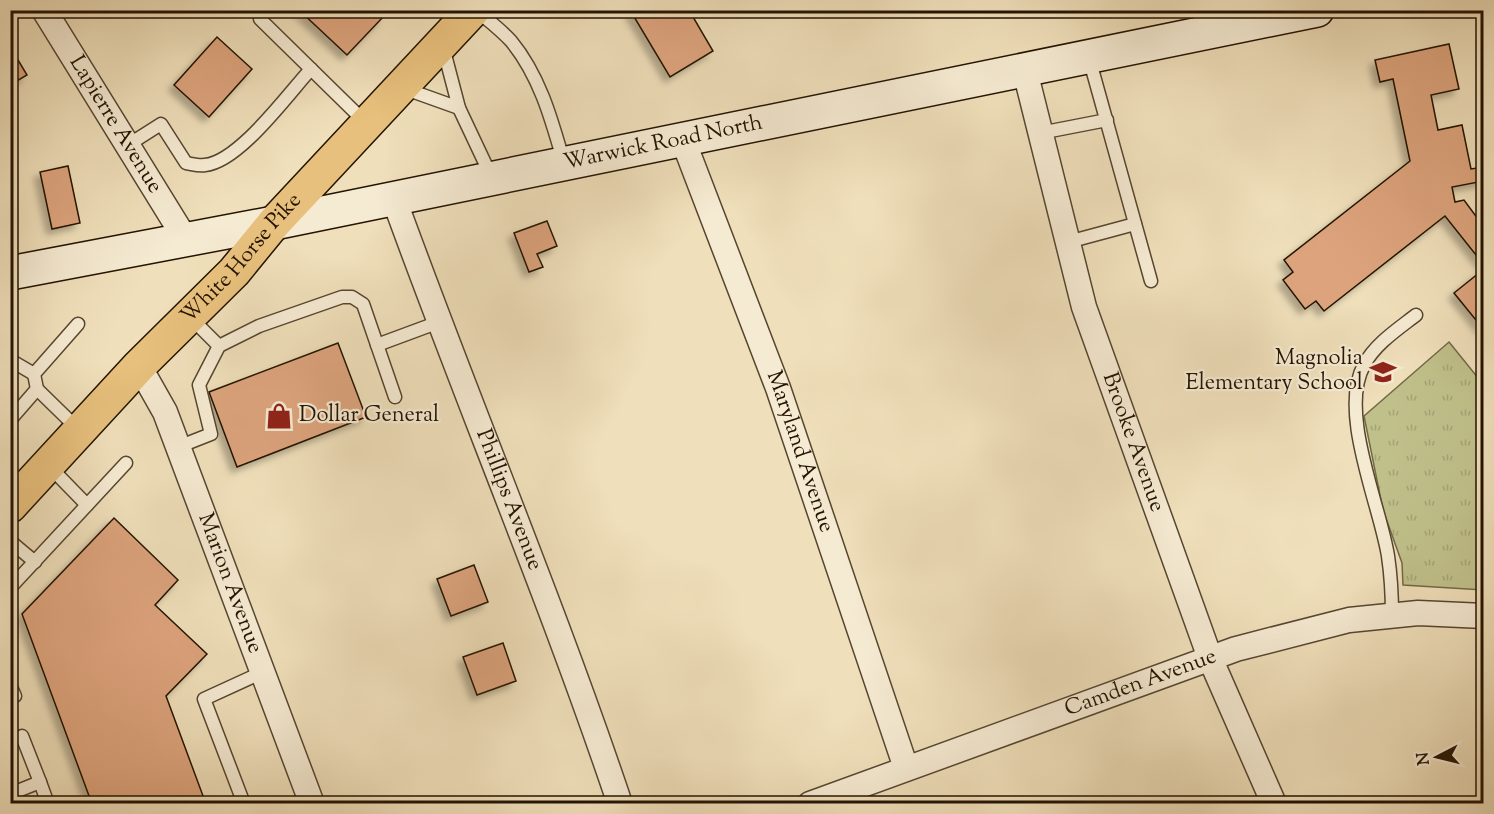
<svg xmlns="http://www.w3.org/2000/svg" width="1494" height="814" font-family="'Sorts Mill Goudy',serif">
  <defs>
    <pattern id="grass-tufts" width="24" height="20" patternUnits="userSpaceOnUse" patternTransform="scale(1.5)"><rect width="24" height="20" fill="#c0c08b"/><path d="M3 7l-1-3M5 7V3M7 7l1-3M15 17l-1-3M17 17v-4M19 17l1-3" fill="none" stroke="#a5a476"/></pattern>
    <filter id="shadow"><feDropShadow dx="-5.5" dy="5.5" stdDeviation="3" flood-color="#0004"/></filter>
  </defs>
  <rect width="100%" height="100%" fill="#efdfba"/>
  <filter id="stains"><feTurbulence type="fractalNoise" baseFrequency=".00333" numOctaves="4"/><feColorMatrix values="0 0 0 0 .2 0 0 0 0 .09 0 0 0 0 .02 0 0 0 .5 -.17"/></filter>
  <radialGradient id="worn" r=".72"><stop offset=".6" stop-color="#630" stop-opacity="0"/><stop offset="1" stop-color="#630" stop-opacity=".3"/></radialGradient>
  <path fill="url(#grass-tufts)" stroke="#726a46" stroke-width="1.5" d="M1449,342L1483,384V590L1403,585L1402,563L1383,510L1364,416Z"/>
  <g fill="#dca37b" stroke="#231302" stroke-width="1.5" filter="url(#shadow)">
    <path d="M299,10H379L384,16L347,55Z"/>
    <path d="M630,10H689L713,51L670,77Z"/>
    <path d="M217,37L252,69L209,117L174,85Z"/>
    <path d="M1449,44L1459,89L1431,95L1438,130L1462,125L1471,169L1484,167V181L1452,187L1455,202L1464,200L1484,227V265L1445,216L1324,311L1316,301L1305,309L1283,280L1293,272L1284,260L1410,161L1393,79L1380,82L1375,60Z"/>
    <path d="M18,60L27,75L10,85V64Z"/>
    <path d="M68,166L80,223L52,229L40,172Z"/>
    <path d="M547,221L557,246L537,254L543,267L529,272L514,233Z"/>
    <path d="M1484,269V330L1454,293Z"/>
    <path d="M338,343L366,417L237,467L209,392Z"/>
    <path d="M114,518L178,580L155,605L207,654L166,696L206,804H92L22,614Z"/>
    <path d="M474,565L488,602L451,616L437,579Z"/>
    <path d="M503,643L516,681L477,695L463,657Z"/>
  </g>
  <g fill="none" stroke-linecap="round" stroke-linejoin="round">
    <g stroke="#564630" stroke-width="15">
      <g id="lane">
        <path d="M476,10C488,20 501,30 511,41C540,76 552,121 564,163"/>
        <path d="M260,19L365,122"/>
        <path d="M1089,58L1151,281"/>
        <path d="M403,88L459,108L443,47"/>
        <path d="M459,108L492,178"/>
        <path d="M1040,133L1107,120"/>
        <path d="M128,145L161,124L186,163C192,164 199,166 205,165C239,162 288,94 311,69"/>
        <path d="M1068,242L1135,224"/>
        <path d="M190,317L219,346"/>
        <path d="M78,324L34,374L37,389L79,430"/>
        <path d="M377,345L439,322"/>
        <path d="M10,360L34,374"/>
        <path d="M10,420L37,389"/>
        <path d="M178,447L211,434L199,385L219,346L259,326L342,297H352L363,304L395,397"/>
        <path d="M48,465L87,505"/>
        <path d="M10,541L35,562"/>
        <path d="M10,588L126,463"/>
        <path d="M1392,616C1392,596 1391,576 1388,556C1380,505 1338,412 1364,365C1375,344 1398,329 1416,315"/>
        <path d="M10,685L15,696"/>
        <path d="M40,782L48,804"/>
        <path d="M10,794L40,782L22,736"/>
        <path d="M244,804L204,699L263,672"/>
      </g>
    </g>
    <g stroke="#564630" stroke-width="27">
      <g id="street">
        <path id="s1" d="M44,10L186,240"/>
        <path id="s2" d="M1025,71L1084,307L1210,658L1274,804"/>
        <path id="s3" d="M683,140L778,388L906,768"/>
        <path id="s4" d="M394,199C467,401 551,599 620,804"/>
        <path id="s5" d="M139,366L165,412L312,804"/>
        <path id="s6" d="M810,804L1236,649L1349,620L1418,613L1484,616"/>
      </g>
    </g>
    <g stroke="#231302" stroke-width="36">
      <g id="secondary">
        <path id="s7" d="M10,273L274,223L1317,10"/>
      </g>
    </g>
    <g stroke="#231302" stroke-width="36">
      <g id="highway">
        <path id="s8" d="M10,506L139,366L234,272L274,223L473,10"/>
      </g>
    </g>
    <use href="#lane" stroke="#f5ead2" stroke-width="12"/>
    <use href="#street" stroke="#f5ead2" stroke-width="24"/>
    <use href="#secondary" stroke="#f5ead2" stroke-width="33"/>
    <use href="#highway" stroke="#e8c07d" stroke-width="33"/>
  </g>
  <defs>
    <g id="school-bare" transform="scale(2.07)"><path d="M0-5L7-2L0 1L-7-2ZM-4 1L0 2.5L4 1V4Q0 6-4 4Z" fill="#8f2418" stroke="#f5ead2" stroke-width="2.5" paint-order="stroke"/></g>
    <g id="shop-bare" transform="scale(2.07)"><path d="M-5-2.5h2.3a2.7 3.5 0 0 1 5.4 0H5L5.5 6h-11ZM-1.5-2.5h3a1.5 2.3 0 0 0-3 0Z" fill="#8f2418" stroke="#f5ead2" stroke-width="2.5" paint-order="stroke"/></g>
  </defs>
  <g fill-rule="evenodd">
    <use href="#school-bare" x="1383" y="372"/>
    <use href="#shop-bare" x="279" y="416"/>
  </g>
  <g text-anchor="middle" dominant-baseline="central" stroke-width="4.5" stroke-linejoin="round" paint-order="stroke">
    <g font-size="22" fill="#231302" stroke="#f5ead2">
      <text stroke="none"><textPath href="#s1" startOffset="135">Lapierre Avenue</textPath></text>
      <text stroke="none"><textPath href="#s7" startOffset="666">Warwick Road North</textPath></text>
      <text stroke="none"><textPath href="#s8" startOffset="339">White Horse Pike</textPath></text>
      <text stroke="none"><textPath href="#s2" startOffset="387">Brooke Avenue</textPath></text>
      <text stroke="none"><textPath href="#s3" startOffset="333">Maryland Avenue</textPath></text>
      <text stroke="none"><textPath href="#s4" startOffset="322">Phillips Avenue</textPath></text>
      <text stroke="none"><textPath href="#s5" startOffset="236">Marion Avenue</textPath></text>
      <text stroke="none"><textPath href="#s6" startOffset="352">Camden Avenue</textPath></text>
    </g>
    <g font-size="22" fill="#231302" stroke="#f5ead2" text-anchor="end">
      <text x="1363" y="359">Magnolia<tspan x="1363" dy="25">Elementary School</tspan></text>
      <text x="299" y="416" text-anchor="start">Dollar General</text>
    </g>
  </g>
  <rect width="1494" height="814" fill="none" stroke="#efdfba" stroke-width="36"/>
  <rect x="12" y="12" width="1470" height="790" fill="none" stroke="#231302" stroke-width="3"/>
  <rect x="18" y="18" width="1458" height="778" fill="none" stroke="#231302" stroke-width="1.5"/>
  <g transform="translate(1437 757) rotate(263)" stroke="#f5ead2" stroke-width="4.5" paint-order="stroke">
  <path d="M0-4.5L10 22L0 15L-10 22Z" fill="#231302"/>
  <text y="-9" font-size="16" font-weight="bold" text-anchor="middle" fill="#231302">N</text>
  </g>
  <rect width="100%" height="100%" filter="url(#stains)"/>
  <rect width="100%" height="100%" fill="url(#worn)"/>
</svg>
